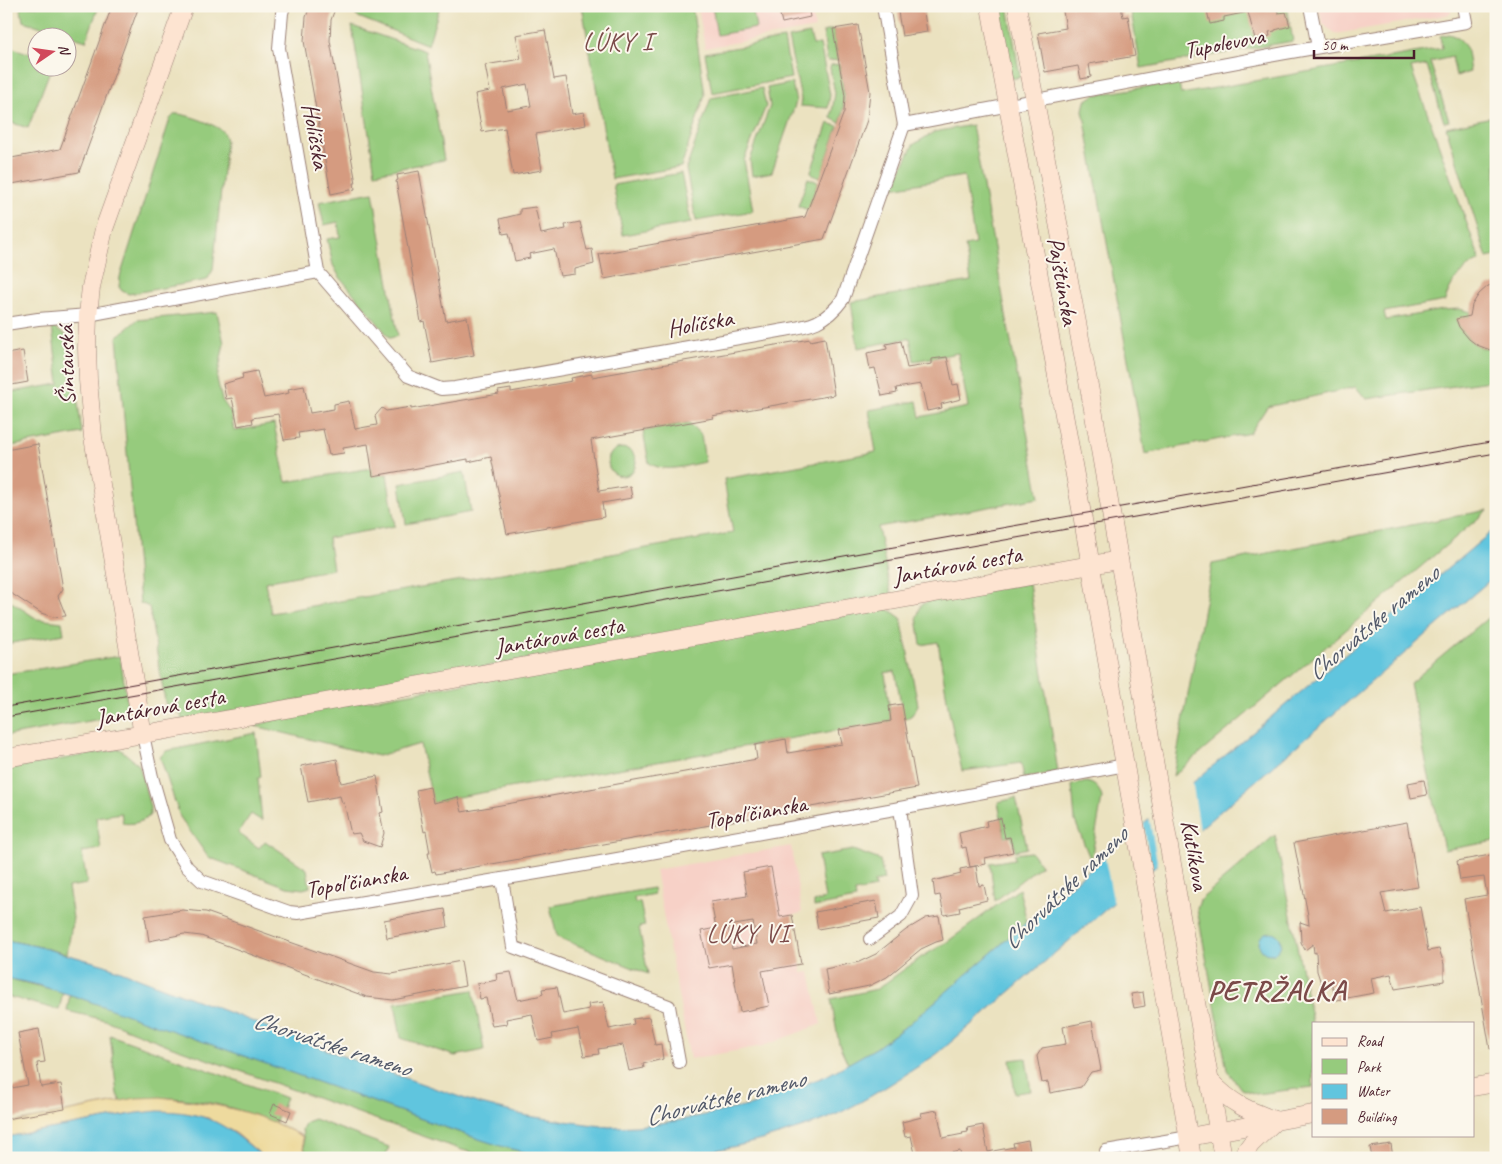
<svg xmlns="http://www.w3.org/2000/svg" width="1502" height="1164" font-family="Caveat,sans-serif">
  <rect width="100%" height="100%" fill="#fbf7ec"/>
  <filter id="ink" filterUnits="userSpaceOnUse"><feTurbulence type="fractalNoise" baseFrequency=".02" numOctaves="2"/><feDisplacementMap in="SourceGraphic" scale="10" xChannelSelector="R" yChannelSelector="G"/><feConvolveMatrix kernelMatrix="1 2 1 2 8 2 1 2 1" color-interpolation-filters="sRGB"/></filter>
  <filter id="wash" filterUnits="userSpaceOnUse"><feTurbulence type="fractalNoise" baseFrequency=".0096" numOctaves="4" result="noise"/><feDisplacementMap in="SourceGraphic" scale="20" xChannelSelector="R" yChannelSelector="G"/><feGaussianBlur stdDeviation="1.12" result="paint"/><feColorMatrix in="noise" values="0 0 0 0 0 0 0 0 0 0 0 0 0 0 0 0 0 1.4 0 .05"/><feComposite in="paint" operator="in"/></filter>
  <g filter="url(#wash)">
    <rect width="100%" height="100%" fill="#ebe2c0"/>
    <g fill="#f7d1c7">
      <path d="M698,6H808L810,17H813L815,28L705,48Z"/>
      <path d="M1318,6H1453L1450,14L1446,15L1335,34L1323,24Z"/>
      <path d="M791,846L802,913L792,915L802,973L810,972L821,1024L763,1046L690,1059L655,870Z"/>
    </g>
    <g fill="#96cb7d" stroke="#707554">
      <path d="M20,6H99L86,41L23,21Z"/>
      <path d="M359,6H440L428,45L356,16Z"/>
      <path d="M582,6H692L705,95L681,167L612,179Z"/>
      <path d="M712,6H752L756,28L717,35Z"/>
      <path d="M998,6H1008L1020,77L1011,79Z"/>
      <path d="M1130,6H1287L1293,41L1141,68Z"/>
      <path d="M352,26L425,51L444,160L375,173Z"/>
      <path d="M833,29L838,60L829,61L827,60L823,32Z"/>
      <path d="M810,34L813,45L820,44L830,95L828,108L800,106L801,99L788,38Z"/>
      <path d="M1448,34C1469,39 1467,54 1470,72L1456,76L1452,57L1430,62L1449,121L1444,122L1427,65L1411,68L1480,260C1462,268 1450,283 1445,301L1384,312L1386,320L1443,310L1459,309L1471,312L1470,316L1456,320C1462,335 1473,346 1490,350L1492,348H1496V380L1366,399L1356,387L1267,407L1250,433L1145,454L1083,110L1085,101L1094,95L1179,82L1181,94L1442,48L1440,36Z"/>
      <path d="M784,39L791,78L712,93L705,53Z"/>
      <path d="M13,48L37,56L38,68H51L28,128L6,121V67Z"/>
      <path d="M839,64C843,85 847,102 840,123L831,118L835,93L830,68L831,65Z"/>
      <path d="M792,83L796,102L772,172L752,176L750,160L770,106L767,88Z"/>
      <path d="M762,88L766,106L744,160L753,211L696,221L686,169L711,98Z"/>
      <path d="M175,114C184,113 214,124 221,130C224,133 225,137 226,141L213,270L207,280L129,294L122,291L119,287L120,277L170,119Z"/>
      <path d="M1496,116V256L1487,258L1446,127Z"/>
      <path d="M828,123L838,126L820,178L812,175L811,171Z"/>
      <path d="M972,125L1039,498L878,527L891,594L182,721L181,714L166,707L149,607L140,603L117,337L137,320L217,312L224,343L217,379L222,400L231,413L234,431L274,424L286,482L372,468L373,476L387,474L395,526L328,538L333,569L265,582L271,613L733,533L724,479L876,452L869,410L917,401L920,417L968,407L958,353L914,361L910,338L858,348L851,302L971,281L965,246L975,244L964,176L892,188L913,145L934,132Z"/>
      <path d="M681,173L691,223L623,235L613,185Z"/>
      <path d="M808,178L818,182L808,210L798,206Z"/>
      <path d="M373,192L398,336L390,338L339,276L333,265L327,239L340,237L338,222L324,225L319,202Z"/>
      <path d="M52,327L69,337L82,433L6,447V393L59,384Z"/>
      <path d="M689,423L701,435L705,462C687,465 666,474 649,463L643,431Z"/>
      <circle cx="622" cy="462" r="14"/>
      <path d="M464,472L471,512L406,524L400,484Z"/>
      <path d="M1488,510L1173,776L1212,564Z"/>
      <path d="M1029,583L1058,772L1024,778L1021,763L962,771L949,712L938,642L921,645L917,617L921,605L930,600Z"/>
      <path d="M10,601L37,619L62,622L64,634L6,644V603Z"/>
      <path d="M887,608L901,618L918,705L912,715L904,720L895,671L885,673L891,721L863,726L866,740L856,727L458,797L433,803L420,744L378,756L255,726L293,714Z"/>
      <path d="M1496,611V841L1444,850L1410,683Z"/>
      <path d="M120,656L129,714L6,736V674Z"/>
      <path d="M256,733L261,777L258,778L262,821L251,814L238,833L259,848L265,841L307,869L310,887L303,889L287,887L208,857L180,817L160,757L166,751Z"/>
      <path d="M120,749L139,765L150,807V815C144,822 131,825 123,823L121,813L96,817L101,849L82,852L87,884L68,887L73,918L67,954L36,946L6,940V769Z"/>
      <path d="M1087,782C1095,784 1100,789 1102,798L1091,861L1075,821L1072,785Z"/>
      <path d="M1016,798L1027,848L1015,851L1012,836L1005,837L998,802Z"/>
      <path d="M1275,835L1313,1027V1087L1256,1094L1241,1089L1227,1070L1197,909L1200,900Z"/>
      <path d="M853,850L880,860L884,880L874,882L875,888L855,892L856,899L814,907V902L825,899L818,856Z"/>
      <path d="M1031,852L1041,865L995,901L990,863L1015,859L1014,854Z"/>
      <path d="M653,888L654,894L634,898L635,903L640,902L645,926L639,927L648,974L557,937L550,906Z"/>
      <path d="M1019,889L1027,922L909,1024L876,1048L848,1064L839,1044L831,999L877,989L920,958L947,942Z"/>
      <path d="M6,978L63,992L59,1010L6,996Z"/>
      <path d="M473,990L484,1050L455,1056L401,1038L395,1003Z"/>
      <path d="M70,994L467,1135L511,1149L559,1158H494L462,1150L170,1046L105,1020L67,1011Z"/>
      <path d="M110,1035L286,1098L275,1124C229,1103 171,1091 121,1102L117,1094Z"/>
      <path d="M1026,1058L1031,1091L1015,1093L1010,1060Z"/>
      <path d="M314,1119L389,1147L385,1158H306L302,1129L306,1122Z"/>
    </g>
    <path fill="#eeda9e" stroke="#9c7c64" d="M160,1097C196,1101 230,1106 263,1118C277,1123 290,1130 302,1136L306,1158H263L260,1154L237,1134L208,1118L174,1112L138,1113L6,1137V1124L136,1098Z"/>
    <g fill="#61c5de" stroke="#567284">
      <path d="M1496,528V575L937,1054C902,1077 868,1100 829,1118C818,1123 806,1126 794,1130C728,1152 677,1158 608,1158C592,1158 575,1159 559,1158C527,1155 496,1145 467,1135L74,996L34,984L6,978V940L36,946L105,965L348,1058L477,1103L527,1116L609,1127L637,1126L676,1121L752,1105L826,1076L876,1048L909,1024L1027,922Z"/>
      <circle cx="1270" cy="943" r="11"/>
      <path d="M158,1111C208,1112 223,1123 260,1154L263,1158H6V1137L138,1113Z"/>
    </g>
    <g fill="#ebe2c0">
      <path d="M1192,780L1200,831L1158,867L1149,816Z"/>
      <path d="M1143,821L1152,872L1114,904L1104,854Z"/>
    </g>
    <g id="blocks">
      <g fill="#d59b80" fill-rule="evenodd">
        <path d="M112,6H139L79,172L6,185V159L60,149Z"/>
        <path d="M310,6H336L331,20L330,41L356,183H354L355,189L331,194L304,41L306,17Z"/>
        <path d="M778,6H808L810,17L782,23Z"/>
        <path d="M897,6H923L927,32L902,36Z"/>
        <path d="M1062,6H1121L1123,17L1128,16L1135,56L1089,64L1091,77L1081,79L1078,66L1045,72L1038,33L1066,28Z"/>
        <path d="M1206,6H1277L1278,13L1286,12L1290,26L1275,30V31L1269,32L1270,36L1255,39L1248,12L1224,17V21L1210,24Z"/>
        <path d="M858,25L870,92L867,120L824,239L604,279L599,254L805,217L844,112L845,96L833,29Z"/>
        <path d="M545,30L554,79L566,77L572,114L584,112L586,125L536,134L542,170L513,175L505,128L482,132L475,94L490,91L485,65L521,59L516,35ZM527,84L531,106L507,110L503,89Z"/>
        <path d="M419,171L446,321L467,317L474,355L432,363L424,321L421,322L396,181L398,180L397,175Z"/>
        <path d="M535,207L541,234L566,229L565,225L580,222L587,250L592,249L594,264L575,269V274L560,276L554,249L529,254L530,258L515,261L509,233L503,234L500,219L520,214V209Z"/>
        <path d="M1496,284V349L1492,348L1490,350L1477,345L1469,339L1459,327L1456,319L1470,316L1472,305L1479,294L1488,286Z"/>
        <path d="M825,338L834,395L712,416L713,418L591,440L599,491L630,486L632,498L602,503L604,517L507,534L491,457L468,462V459L373,476L368,444L343,448L344,453L329,455L323,429L298,433L299,438L284,440L278,414L252,418L253,423L238,426L232,398L226,399L223,384L243,378L242,374L257,371L264,398L289,393L288,389L304,386L310,413L334,409V404L349,401L355,429L377,425L375,416L382,408L386,411L411,407V409L499,394L498,391L511,389V392L572,381L571,378L592,374V377L810,339V341Z"/>
        <path d="M901,341L907,368L932,364V359L947,357L953,385L958,384L961,399L941,404L942,408L927,411L921,384L896,388L897,393L882,396L875,368L870,369L867,353L887,349L886,344Z"/>
        <path d="M23,351L28,382L6,386V354Z"/>
        <path d="M38,444L63,589L58,596L66,616L53,617L41,613L6,590V450Z"/>
        <path d="M902,704L917,788L436,874L435,871L432,872L428,853H430L426,831L424,832L416,790L430,787L433,803L458,797L462,812L757,759L755,745L786,739L788,753L842,744L839,730L891,721L889,706Z"/>
        <path d="M337,759L341,783L377,776L383,812L380,813L384,833L380,847L363,841L359,833L351,834L344,803H342L340,796L308,802L301,766Z"/>
        <path d="M1424,780L1427,795L1411,798L1408,783Z"/>
        <path d="M1001,818L1005,838L1010,837L1013,852L985,858L986,864L970,867L966,847L962,848L959,833L987,826L986,821Z"/>
        <path d="M1407,822L1418,887L1381,893L1386,913L1420,907L1428,951L1439,949L1444,964V981L1395,989L1391,974L1371,978L1374,993L1336,1000L1332,985L1322,986L1317,971L1316,952L1314,953L1313,944L1305,950L1301,942L1300,922L1309,925L1308,915L1294,843Z"/>
        <path d="M1496,854V1048L1490,1049L1464,899L1487,895L1484,877L1460,880L1457,861Z"/>
        <path d="M976,866L979,886L984,885L987,900L959,907L960,912L944,915L940,895L935,896L933,881L961,874L960,869Z"/>
        <path d="M771,867L780,917L792,915L801,964L762,971L769,1006L740,1012L732,964L709,968L701,931L716,928L711,902L747,896L743,872ZM753,922L757,944L732,949L728,926Z"/>
        <path d="M876,901L879,918L818,929L815,912Z"/>
        <path d="M445,909L448,927L387,938L384,920Z"/>
        <path d="M182,910L206,912L374,972L392,974L461,961L465,986L393,1000L367,997L201,936L184,934L149,941L145,916Z"/>
        <path d="M939,916L943,940L936,942L921,949L887,977L869,986L829,994L825,969L859,962L876,954L906,930L926,918Z"/>
        <path d="M511,972L518,1000L538,996L543,994L542,989L557,987L563,1014L589,1009L588,1004L603,1002L609,1029L634,1024L633,1019L649,1017L655,1045L661,1044L663,1059L643,1064L644,1068L629,1071L623,1045L598,1049L599,1054L584,1056L578,1029L552,1034L553,1038L538,1041L532,1014L506,1019L507,1024L492,1026L486,998L480,999L477,984L497,980L496,974Z"/>
        <path d="M1143,992L1145,1006L1134,1008L1131,994Z"/>
        <path d="M1092,1021L1101,1070L1091,1072L1081,1087L1050,1093L1048,1082L1042,1083L1037,1056L1042,1048L1066,1044L1063,1027Z"/>
        <path d="M39,1029L45,1062L37,1063L41,1087L61,1084L65,1109L6,1119V1089L28,1085L18,1033Z"/>
        <path d="M274,1104L291,1111L287,1121L270,1114Z"/>
        <path d="M937,1110L943,1138L963,1134L962,1133L968,1132L967,1128L983,1125L988,1152L1014,1147L1013,1143L1028,1140L1031,1158H961L960,1151L928,1158H916L911,1136L905,1137L902,1122L922,1117L921,1113Z"/>
        <path d="M1391,1144L1393,1158H1372L1370,1147Z"/>
      </g>
    </g>
  </g>
  <g filter="url(#ink)">
    <use href="#blocks" fill-opacity="0" stroke="#9a8076" stroke-width="1"/>
    <g fill="none" stroke-linecap="round" stroke-linejoin="round">
      <g stroke="#9a8076" stroke-width="14">
        <g id="street">
          <path d="M284,6L282,13L279,48L318,272L408,376L441,389L455,388L779,331C808,326 824,325 843,299L904,125"/>
          <path d="M883,6L904,125"/>
          <path d="M1310,6L1318,47"/>
          <path d="M904,125L1285,53L1466,22L1463,6"/>
          <path d="M6,324L38,319L88,315L318,272"/>
          <path d="M143,735L152,777L170,840L187,867L202,881L289,912L298,913L573,867L900,808L1125,765"/>
          <path d="M502,879L513,947L669,1006L679,1062"/>
          <path d="M870,939L901,916L912,896L900,808"/>
          <path d="M1107,1158L1106,1151L1189,1137"/>
        </g>
      </g>
      <g stroke="#9a8076" stroke-width="19">
        <g id="secondary">
          <path d="M990,6L1082,514L1192,1158"/>
          <path d="M1017,6L1089,386L1223,1158"/>
          <path d="M143,735L93,437L88,380L87,348L88,315L91,287L104,229L184,6"/>
          <path d="M6,758L247,716L1119,560"/>
          <path d="M1210,1081C1232,1104 1245,1109 1274,1120"/>
          <path d="M1473,1087L1496,1083"/>
          <path d="M1189,1137L1313,1114"/>
          <path d="M1241,1158L1251,1144L1275,1121"/>
        </g>
      </g>
      <use href="#street" stroke="#fff" stroke-width="12"/>
      <use href="#secondary" stroke="#fde4d1" stroke-width="18"/>
      <g stroke="#4a1f2b" stroke-width="1">
        <path d="M6,707L905,545L1496,441"/>
        <path d="M6,717L1496,453"/>
      </g>
    </g>
  </g>
  <g text-anchor="middle" dominant-baseline="central" stroke-width="4" stroke-linejoin="round" paint-order="stroke">
    <g font-size="24" fill="#4a1f2b" stroke="#fbf7ec">
      <text transform="translate(1224 43) rotate(-11)">Tupolevova</text>
      <text transform="translate(316 136) rotate(80)">Holíčska</text>
      <text transform="translate(1063 281) rotate(80)">Pajštúnska</text>
      <text transform="translate(700 323) rotate(-10)">Holíčska</text>
      <text transform="translate(66 365) rotate(-91)">Šintavská</text>
      <text transform="translate(957 565) rotate(-10)">Jantárová cesta</text>
      <text transform="translate(559 636) rotate(-10)">Jantárová cesta</text>
      <text transform="translate(160 707) rotate(-10)">Jantárová cesta</text>
      <text transform="translate(756 812) rotate(-10)">Topoľčianska</text>
      <text transform="translate(1195 855) rotate(80)">Kutlíkova</text>
      <text transform="translate(356 881) rotate(-10)">Topoľčianska</text>
    </g>
    <g font-size="25" letter-spacing="1" fill="#7b4a49" stroke="#fbf7ec">
      <text x="618" y="42">LÚKY I</text>
      <text x="748" y="934">LÚKY VI</text>
    </g>
    <g font-size="25" font-style="italic" fill="#52596a" stroke="#fbf7ec">
      <text transform="translate(1373 623) rotate(-40)">Chorvátske rameno</text>
      <text transform="translate(1065 888) rotate(-44)">Chorvátske rameno</text>
      <text transform="translate(332 1044) rotate(18)">Chorvátske rameno</text>
      <text transform="translate(725 1098) rotate(-14)">Chorvátske rameno</text>
    </g>
    <g font-size="29" font-weight="bold" letter-spacing="1" fill="#7b4a49" stroke="#fbf7ec">
      <text x="1277" y="990">PETRŽALKA</text>
    </g>
  </g>
  <rect width="1502" height="1164" fill="none" stroke="#fbf7ec" stroke-width="25"/>
  <rect x="1312" y="1022" width="162" height="115" fill="#fbf7ec" stroke="#b4a19f"/>
  <rect x="1322" y="1038" width="25" height="8" fill="#fde4d1" stroke="#b4a19f"/>
  <text x="1357" y="1046" font-size="15" fill="#4a1f2b">Road</text>
  <rect x="1322" y="1059" width="25" height="15" fill="#96cb7d" stroke="#b4a19f"/>
  <text x="1357" y="1072" font-size="15" fill="#4a1f2b">Park</text>
  <rect x="1322" y="1084" width="25" height="15" fill="#61c5de" stroke="#b4a19f"/>
  <text x="1357" y="1096" font-size="15" fill="#4a1f2b">Water</text>
  <rect x="1322" y="1109" width="25" height="15" fill="#d59b80" stroke="#b4a19f"/>
  <text x="1357" y="1122" font-size="15" fill="#4a1f2b">Building</text>
  <g transform="translate(52 52) rotate(77)"><circle r="24" fill="#fbf7ec" stroke="#b4a19f"/>
  <path d="M0-4L9 19L0 12L-9 19Z" fill="#d1495b"/>
  <text y="-8" font-size="14" font-weight="bold" text-anchor="middle" fill="#4a1f2b">N</text>
  </g>
  <path d="M1314 50v8h100v-8" fill="none" stroke="#4a1f2b" stroke-width="2.5"/>
  <text x="1322" y="50" font-size="15" fill="#4a1f2b" stroke="#fbf7ec" stroke-width="4" paint-order="stroke">50 m</text>
</svg>
